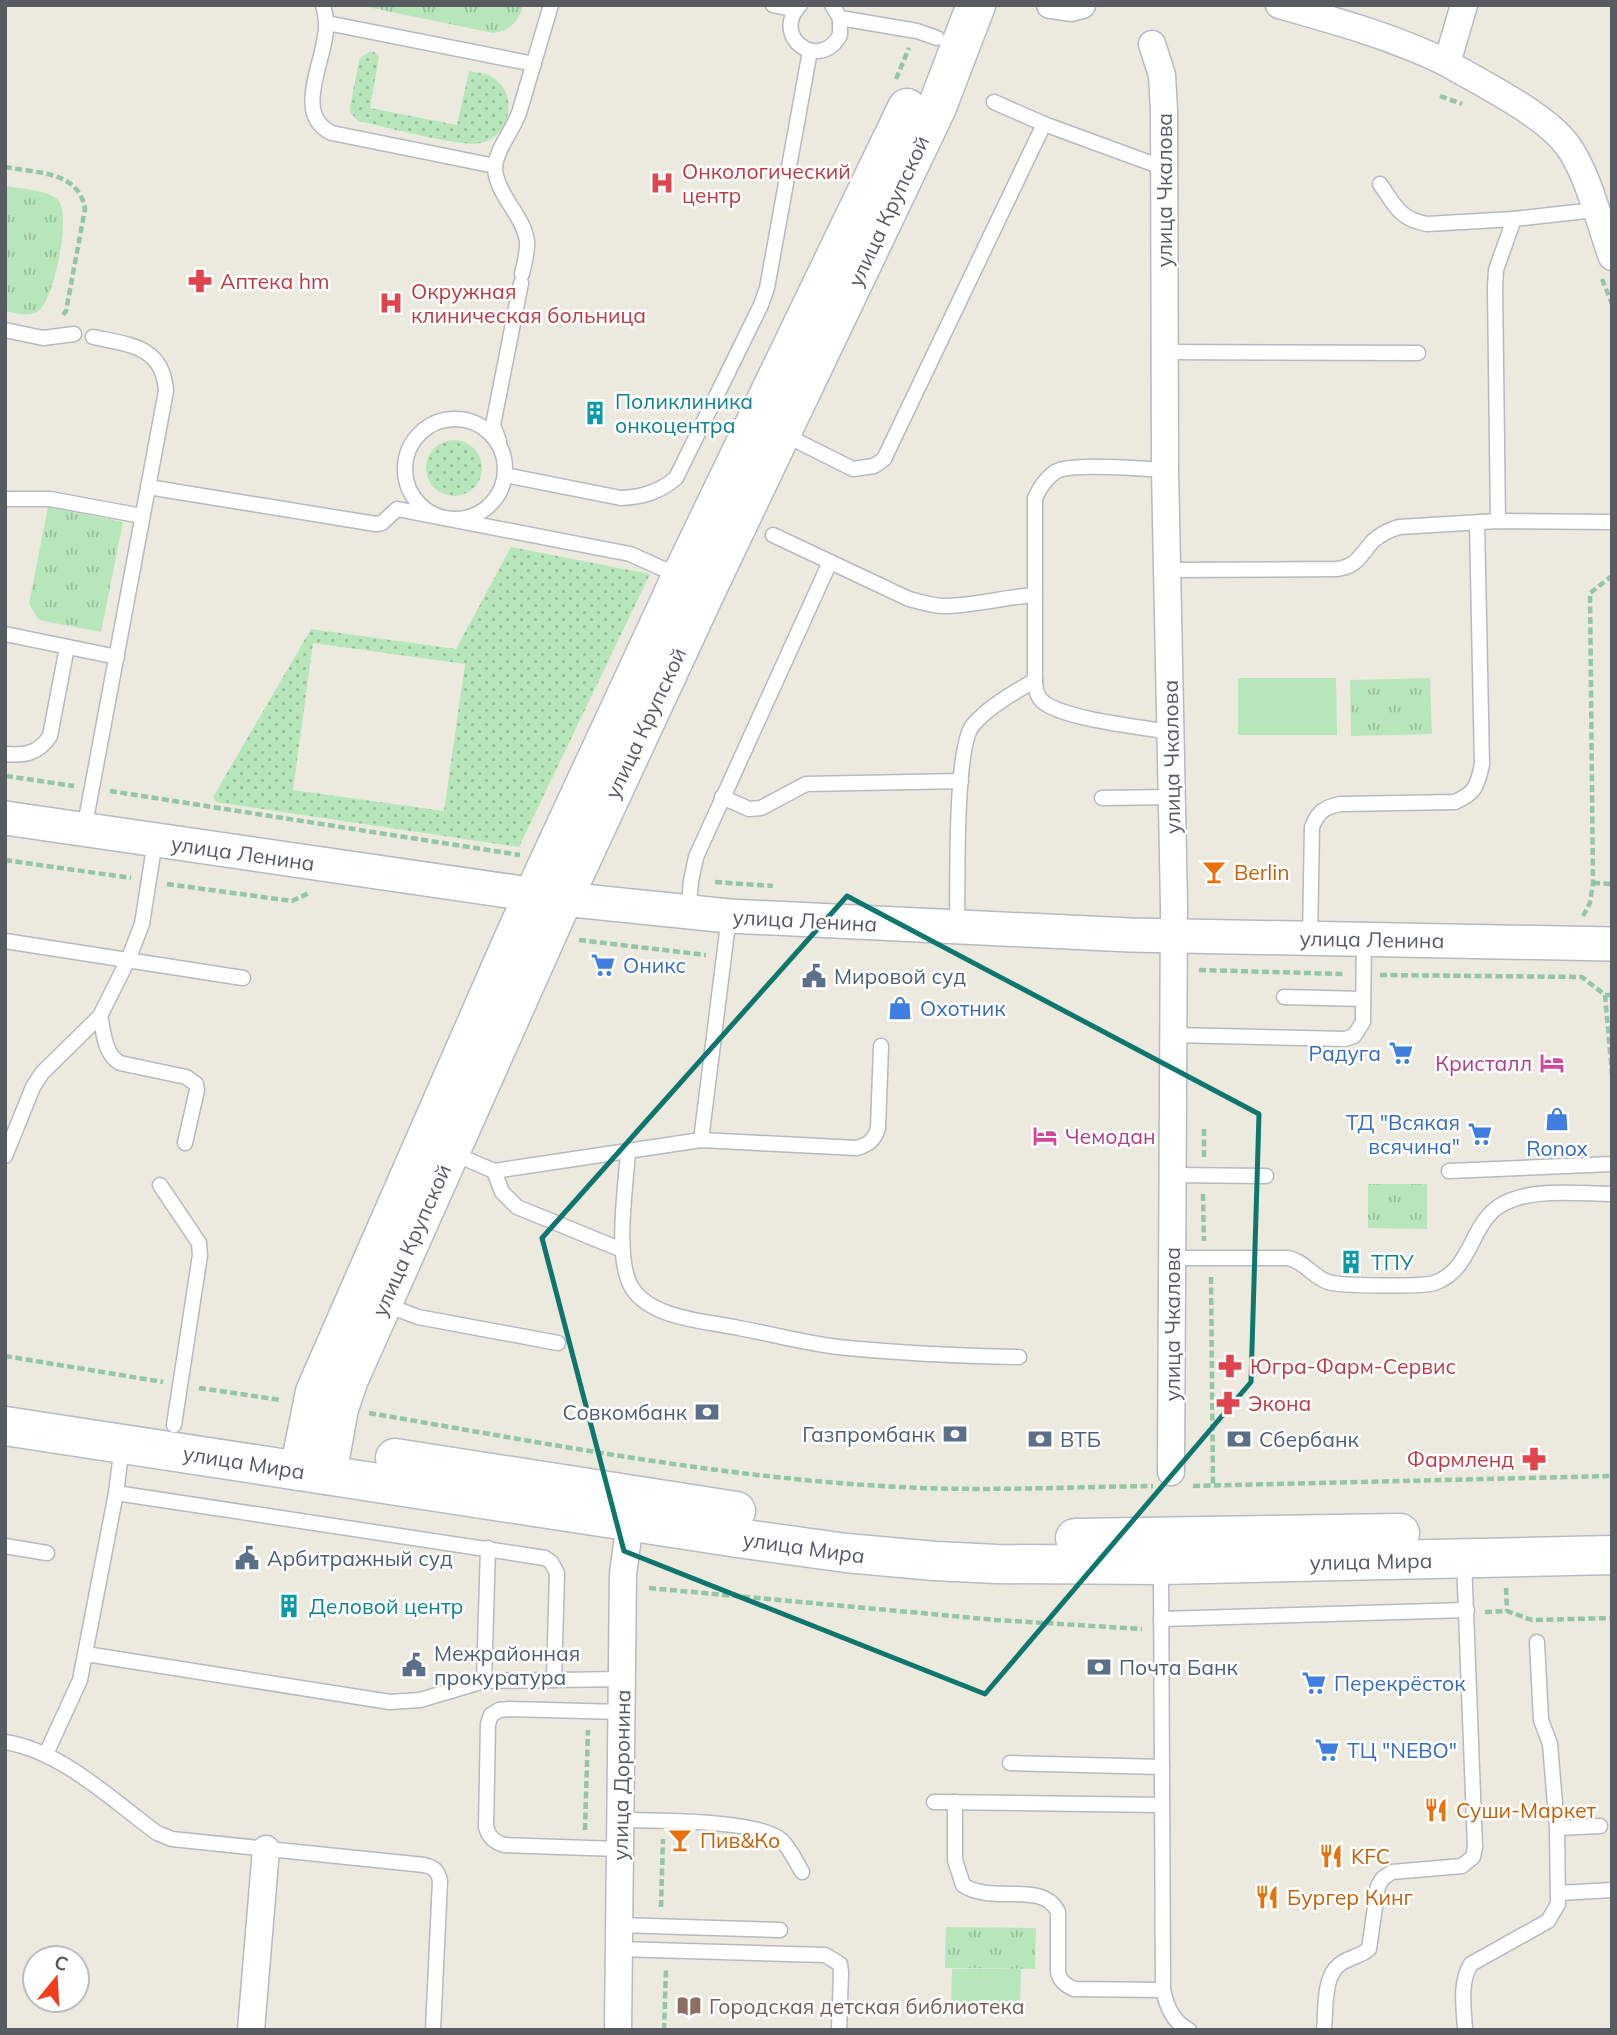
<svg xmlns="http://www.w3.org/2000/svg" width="1617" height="2035" font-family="Mulish,sans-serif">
  <defs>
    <pattern id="grass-dots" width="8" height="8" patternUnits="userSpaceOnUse" patternTransform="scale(1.75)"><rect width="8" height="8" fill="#b8e6bb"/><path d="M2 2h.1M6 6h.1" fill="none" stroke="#98bd9b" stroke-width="1.8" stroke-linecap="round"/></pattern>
    <pattern id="park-tufts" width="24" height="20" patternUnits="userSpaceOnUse" patternTransform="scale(1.75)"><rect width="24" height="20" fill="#b8e6bb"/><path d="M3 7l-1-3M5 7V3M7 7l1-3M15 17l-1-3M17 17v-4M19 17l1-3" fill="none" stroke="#98bd9b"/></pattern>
  </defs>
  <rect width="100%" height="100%" fill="#eceade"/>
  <g fill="url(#grass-dots)" fill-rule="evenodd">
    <path d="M369,52H374L379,57L370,108L457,125L469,71C478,73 488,73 495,79C519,96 509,137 481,143C463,148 382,126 358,121L350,112V107L359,61L361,57Z"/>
    <circle cx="454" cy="468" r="28"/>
    <path d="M511,547L650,574L519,847L216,802L213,797L311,629L456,649ZM313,643L465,664L444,811L293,790Z"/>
  </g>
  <g fill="url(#park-tufts)">
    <path d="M358,5H523C520,20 509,32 493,33Z"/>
    <path d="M5,186C20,189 46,189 58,200C72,213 54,303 37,312C28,317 15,313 5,311Z"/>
    <path d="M48,507L123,522L101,632L39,620L29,604Z"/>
    <path d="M1430,678L1432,734L1351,736L1350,680Z"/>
    <path d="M1368,1184H1427V1229L1368,1228Z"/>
    <path d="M946,1927L1036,1928L1035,1969L945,1968Z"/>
  </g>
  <g fill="#b8e6bb">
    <path d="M1238,678H1336L1337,735H1238Z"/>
    <path d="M952,1969H1021L1020,2010L951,2009Z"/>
  </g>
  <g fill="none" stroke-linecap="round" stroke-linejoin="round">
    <g stroke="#b7b9bf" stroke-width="17">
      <g id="service">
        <path d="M323,5C324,10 326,16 326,22C329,55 290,114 332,133L495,166C498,146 512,132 519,113L551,5"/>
        <path d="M773,5L796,10"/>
        <path d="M800,5C770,36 819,73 840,35V18L832,5"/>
        <path d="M840,18L917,31L937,38"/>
        <path d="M327,23L534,64"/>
        <path d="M994,102L1044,124L1164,168"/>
        <path d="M495,166C495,194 523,214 527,241C528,252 524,264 522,274"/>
        <path d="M1380,184C1395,205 1399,219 1427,224L1514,219"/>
        <path d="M5,330L43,338L74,334"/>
        <path d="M1165,352L1418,353"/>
        <circle cx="455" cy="469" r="50"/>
        <path d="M783,434L853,469L874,466L884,459L1044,124"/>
        <path d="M499,441L493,425L521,283"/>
        <path d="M1165,470C1142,469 1071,462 1055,472C1045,479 1040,487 1035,498V680C1035,688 1036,695 1042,701C1062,719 1141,727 1170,732"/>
        <path d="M505,475L621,498C643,497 659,492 676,478L761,305L767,288L810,51"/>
        <path d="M148,487L376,524L382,523L397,509L630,554L679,576"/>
        <path d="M5,499H50L142,516"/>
        <path d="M1498,521L1495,287L1496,270L1514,219L1595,210"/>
        <path d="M773,535L909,599C921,602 935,607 947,606C977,605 1005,597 1035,595"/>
        <path d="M1167,570L1337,569C1358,566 1360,555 1373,541C1381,534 1389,530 1399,527L1498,521L1612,522"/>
        <path d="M5,634L117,657"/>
        <path d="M5,754C25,756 39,753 50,736L67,647"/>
        <path d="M722,797L749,809L761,808L806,784L961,781"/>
        <path d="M1102,798L1171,797"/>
        <path d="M84,830L166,391C163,346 130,345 93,337"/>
        <path d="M688,913L691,881L696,857L830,562"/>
        <path d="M957,928C958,891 954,747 973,725C989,706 1014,693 1035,680"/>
        <path d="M1310,938L1312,827C1318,811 1325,807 1341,804L1455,802C1475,793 1477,787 1482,765L1477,523"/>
        <path d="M5,941L243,978"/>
        <path d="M1284,997L1363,999"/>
        <path d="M100,1016C104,1032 104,1054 120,1063L186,1077L196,1084L197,1090L185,1143"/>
        <path d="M1173,1035L1345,1039L1354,1036L1363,1022L1364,939"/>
        <path d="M701,1140L729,916"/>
        <path d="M628,1151C626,1186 614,1259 632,1288C652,1319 706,1321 739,1328C772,1334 805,1343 838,1347C898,1353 958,1356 1019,1357"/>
        <path d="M450,1152L494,1171L701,1140L857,1148C869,1144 874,1141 878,1128L881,1046"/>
        <path d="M5,1156L33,1087L42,1073L100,1016L128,960L142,924L155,841"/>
        <path d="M494,1171L502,1192L517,1207L622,1250"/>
        <path d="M1449,1171L1612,1164"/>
        <path d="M1172,1175L1266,1176"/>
        <path d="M160,1185L199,1243L200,1255L174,1425"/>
        <path d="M1172,1258H1288C1304,1261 1313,1277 1328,1282C1340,1286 1422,1287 1434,1283C1472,1271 1470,1223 1501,1205C1532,1187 1578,1194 1612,1194"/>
        <path d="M384,1304L418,1317L558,1343"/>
        <path d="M116,1493L122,1446"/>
        <path d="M5,1546L47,1553"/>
        <path d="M1161,1567L1163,1990C1167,2007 1173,2022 1189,2030"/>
        <path d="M1161,1619L1467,1610"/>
        <path d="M86,1654L390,1702L420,1700L484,1681L622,1679"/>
        <path d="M484,1681L488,1548"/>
        <path d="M5,1742C62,1751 112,1800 157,1833L172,1839L424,1865C433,1867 438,1870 440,1881L433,2030"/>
        <path d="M46,1754L80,1680L116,1493L545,1558L551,1562L557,1573L554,1680"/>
        <path d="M1010,1763L1162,1767"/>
        <path d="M934,1802L1162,1805"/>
        <path d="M955,1802V1860L963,1885C992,1905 1043,1880 1058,1912V1972C1060,1981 1065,1985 1074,1989L1163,1990"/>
        <path d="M620,1820C654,1821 757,1819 781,1840C790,1848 796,1862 802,1872"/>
        <path d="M1557,1828L1600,1826"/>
        <path d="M619,1849L504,1845C493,1841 489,1837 486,1827L488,1724L491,1715L499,1710L509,1709L622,1712"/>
        <path d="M1560,1893L1612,1890"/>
        <path d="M618,1925L780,1930"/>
        <path d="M618,1949L825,1955L840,1964L841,1972L839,2030"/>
        <path d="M1324,2030C1326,2011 1323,1977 1339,1965C1348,1957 1360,1957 1369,1949L1378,1886L1383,1878L1392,1872L1462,1866L1473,1857L1475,1847L1464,1560"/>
        <path d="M1465,2030C1464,2008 1459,1983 1471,1964L1548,1921L1558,1904L1557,1828L1550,1744L1541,1720L1537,1642"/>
      </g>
    </g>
    <g stroke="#b7b9bf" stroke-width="29">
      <g id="minor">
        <path d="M1050,5L1071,8L1082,5"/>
        <path d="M1279,5C1336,21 1394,37 1447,63"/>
        <path d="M1464,5L1447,63C1482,84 1545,114 1568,146C1589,176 1599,222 1612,257"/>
        <path d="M1152,44L1162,75L1164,110L1165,470L1174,905L1171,1472"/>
        <path d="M251,2030L266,1849"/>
        <path d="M618,2030L623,1574L630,1522"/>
      </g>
    </g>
    <g stroke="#b7b9bf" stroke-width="36">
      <path id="tertiary" d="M5,818L563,899L729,916L1130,935L1612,944"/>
    </g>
    <g stroke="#b7bbc2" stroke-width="41">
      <g id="secondary">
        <path d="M5,1426L738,1538L846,1553L935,1561L997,1564L1161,1565L1612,1555"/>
        <path d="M395,1458L736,1511"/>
        <path d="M299,1471L315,1392L516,933L681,577L907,108"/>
        <path d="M327,1475L339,1408L349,1379L563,899L706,591L937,107L976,5"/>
        <path d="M1075,1538L1400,1533"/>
      </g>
    </g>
    <g stroke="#92c6a4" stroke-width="4.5" stroke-dasharray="7 3.5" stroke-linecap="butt">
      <path d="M896,79L909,48"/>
      <path d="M1440,96L1462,104"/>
      <path d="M5,167C37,173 79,171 85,209L66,311L62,316"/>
      <path d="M1602,279L1612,304"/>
      <path d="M6,776L74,786"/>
      <path d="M110,791L520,855"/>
      <path d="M5,860L131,878"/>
      <path d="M715,882L773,886"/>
      <path d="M1593,883L1612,884"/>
      <path d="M167,884L292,901L309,893"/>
      <path d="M1583,916L1590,903L1593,883L1590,593L1612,576"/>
      <path d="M579,940L706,955"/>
      <path d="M1199,970L1344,974"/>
      <path d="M1380,975L1582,977L1605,995H1612"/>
      <path d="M1605,995L1612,1074"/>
      <path d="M1204,1157V1126"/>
      <path d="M1203,1194L1204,1241"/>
      <path d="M1211,1277L1213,1486"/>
      <path d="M5,1356L163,1382"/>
      <path d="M199,1388L281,1400"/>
      <path d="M369,1413C539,1442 710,1476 882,1486C972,1492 1063,1487 1153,1486"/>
      <path d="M1193,1486L1612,1476"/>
      <path d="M649,1588L996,1620L1142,1629"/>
      <path d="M1506,1588L1507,1611"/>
      <path d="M1485,1612L1507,1611L1532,1620L1612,1618"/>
      <path d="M585,1830L588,1730"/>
      <path d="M661,1907L663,1839"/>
      <path d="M664,2030L666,1970"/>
    </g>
    <use href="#service" stroke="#fff" stroke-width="14"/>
    <use href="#minor" stroke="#fff" stroke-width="26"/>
    <use href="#tertiary" stroke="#fff" stroke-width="33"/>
    <use href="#secondary" stroke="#fff" stroke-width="38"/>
  </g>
  <path fill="none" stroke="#0f766e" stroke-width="5" stroke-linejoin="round" d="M847,896L1259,1114L1251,1382L985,1694L624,1551L542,1238Z"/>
  <defs>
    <g id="hospital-bare" transform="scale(1.89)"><path d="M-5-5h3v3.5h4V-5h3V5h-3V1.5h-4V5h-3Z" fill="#e0444e" stroke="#fff" stroke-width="2.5" paint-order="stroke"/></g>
    <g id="pharmacy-bare" transform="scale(1.89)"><path d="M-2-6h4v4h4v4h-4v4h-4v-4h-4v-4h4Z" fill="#e0444e" stroke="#fff" stroke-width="2.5" paint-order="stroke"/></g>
    <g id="building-bare" transform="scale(1.89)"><path d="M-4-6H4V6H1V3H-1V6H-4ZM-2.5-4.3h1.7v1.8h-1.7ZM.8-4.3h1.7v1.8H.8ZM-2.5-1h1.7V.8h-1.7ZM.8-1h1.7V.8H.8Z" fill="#0f9aa8" stroke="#fff" stroke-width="2.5" paint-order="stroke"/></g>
    <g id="bar-bare" transform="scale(1.89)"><path d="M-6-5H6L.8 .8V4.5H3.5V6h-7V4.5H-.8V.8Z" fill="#e8710a" stroke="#fff" stroke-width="2.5" paint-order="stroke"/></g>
    <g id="supermarket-bare" transform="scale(1.89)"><path d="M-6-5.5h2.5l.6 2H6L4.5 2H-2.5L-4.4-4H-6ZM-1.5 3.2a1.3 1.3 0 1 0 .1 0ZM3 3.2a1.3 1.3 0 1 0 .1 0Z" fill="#3f7fe0" stroke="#fff" stroke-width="2.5" paint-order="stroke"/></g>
    <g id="civic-bare" transform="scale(1.89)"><path d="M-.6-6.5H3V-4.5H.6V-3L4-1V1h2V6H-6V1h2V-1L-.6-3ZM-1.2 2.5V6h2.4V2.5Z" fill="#5c6f8a" stroke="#fff" stroke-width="2.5" paint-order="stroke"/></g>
    <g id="shop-bare" transform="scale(1.89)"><path d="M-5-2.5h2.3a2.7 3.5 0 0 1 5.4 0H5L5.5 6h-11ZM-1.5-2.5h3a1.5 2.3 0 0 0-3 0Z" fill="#3f7fe0" stroke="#fff" stroke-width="2.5" paint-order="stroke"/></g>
    <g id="hotel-bare" transform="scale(1.89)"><path d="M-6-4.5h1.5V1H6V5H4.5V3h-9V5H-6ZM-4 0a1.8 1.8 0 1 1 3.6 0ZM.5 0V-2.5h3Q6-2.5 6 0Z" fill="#d1479c" stroke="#fff" stroke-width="2.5" paint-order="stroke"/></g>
    <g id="bank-bare" transform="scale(1.89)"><path d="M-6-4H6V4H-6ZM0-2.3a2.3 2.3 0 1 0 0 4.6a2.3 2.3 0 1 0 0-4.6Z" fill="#5c6f8a" stroke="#fff" stroke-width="2.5" paint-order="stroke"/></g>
    <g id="restaurant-bare" transform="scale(1.89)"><path d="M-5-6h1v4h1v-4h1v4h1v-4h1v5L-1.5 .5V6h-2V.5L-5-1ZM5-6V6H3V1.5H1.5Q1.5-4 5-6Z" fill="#e8710a" stroke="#fff" stroke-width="2.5" paint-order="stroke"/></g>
    <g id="library-bare" transform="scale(1.89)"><path d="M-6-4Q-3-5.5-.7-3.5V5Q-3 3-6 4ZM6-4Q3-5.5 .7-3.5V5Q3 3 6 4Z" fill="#8d6e63" stroke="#fff" stroke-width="2.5" paint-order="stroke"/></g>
  </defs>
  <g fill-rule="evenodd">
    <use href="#hospital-bare" x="662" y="183"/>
    <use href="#pharmacy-bare" x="200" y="281"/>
    <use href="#hospital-bare" x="391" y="303"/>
    <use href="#building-bare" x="595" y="413"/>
    <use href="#bar-bare" x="1214" y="872"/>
    <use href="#supermarket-bare" x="603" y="965"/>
    <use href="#civic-bare" x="814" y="976"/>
    <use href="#shop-bare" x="900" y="1008"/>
    <use href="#supermarket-bare" x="1401" y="1053"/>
    <use href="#hotel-bare" x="1552" y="1063"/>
    <use href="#shop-bare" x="1557" y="1119"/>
    <use href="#supermarket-bare" x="1480" y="1134"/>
    <use href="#hotel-bare" x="1045" y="1136"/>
    <use href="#building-bare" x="1351" y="1262"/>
    <use href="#pharmacy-bare" x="1230" y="1366"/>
    <use href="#pharmacy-bare" x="1228" y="1403"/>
    <use href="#bank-bare" x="707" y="1412"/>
    <use href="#bank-bare" x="955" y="1434"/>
    <use href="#bank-bare" x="1040" y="1439"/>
    <use href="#bank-bare" x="1239" y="1439"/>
    <use href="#pharmacy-bare" x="1534" y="1459"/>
    <use href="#civic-bare" x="247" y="1558"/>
    <use href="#building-bare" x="289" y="1606"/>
    <use href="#civic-bare" x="414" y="1665"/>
    <use href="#bank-bare" x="1099" y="1667"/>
    <use href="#supermarket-bare" x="1314" y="1683"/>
    <use href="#supermarket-bare" x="1327" y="1750"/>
    <use href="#restaurant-bare" x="1436" y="1810"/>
    <use href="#bar-bare" x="680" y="1840"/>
    <use href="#restaurant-bare" x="1331" y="1856"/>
    <use href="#restaurant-bare" x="1267" y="1897"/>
    <use href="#library-bare" x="689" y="2006"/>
  </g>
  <g text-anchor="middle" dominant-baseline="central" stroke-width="5" stroke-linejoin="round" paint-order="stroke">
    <g font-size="21" fill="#be3a42" stroke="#fff" text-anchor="start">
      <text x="682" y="171">Онкологический<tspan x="682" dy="24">центр</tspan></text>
      <text x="220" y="281">Аптека hm</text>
      <text x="411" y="291">Окружная<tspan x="411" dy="24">клиническая больница</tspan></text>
      <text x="1250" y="1366">Югра-Фарм-Сервис</text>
      <text x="1248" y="1403">Экона</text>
      <text x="1514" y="1459" text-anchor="end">Фармленд</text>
    </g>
    <g font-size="21" fill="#585b61" stroke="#fff">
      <text transform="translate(1164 190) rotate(-90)">улица Чкалова</text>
      <text transform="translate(888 211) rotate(-65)">улица Крупской</text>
      <text transform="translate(645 723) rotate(-65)">улица Крупской</text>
      <text transform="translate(1171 757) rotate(-91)">улица Чкалова</text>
      <text transform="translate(243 853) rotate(8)">улица Ленина</text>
      <text transform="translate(805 920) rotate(3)">улица Ленина</text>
      <text transform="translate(1372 939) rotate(1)">улица Ленина</text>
      <text transform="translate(411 1240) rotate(-66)">улица Крупской</text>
      <text transform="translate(1172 1324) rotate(-90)">улица Чкалова</text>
      <text transform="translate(244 1462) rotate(9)">улица Мира</text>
      <text transform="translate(804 1547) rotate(8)">улица Мира</text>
      <text transform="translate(1371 1561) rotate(-1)">улица Мира</text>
      <text transform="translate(621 1775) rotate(-89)">улица Доронина</text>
    </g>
    <g font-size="21" fill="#0d838f" stroke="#fff" text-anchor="start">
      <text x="615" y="401">Поликлиника<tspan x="615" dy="24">онкоцентра</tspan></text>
      <text x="1371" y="1262">ТПУ</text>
      <text x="309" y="1606">Деловой центр</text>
    </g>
    <g font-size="21" fill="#c56008" stroke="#fff" text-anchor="start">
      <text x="1234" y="872">Berlin</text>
      <text x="1456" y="1810">Суши-Маркет</text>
      <text x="700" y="1840">Пив&amp;Ко</text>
      <text x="1351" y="1856">KFC</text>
      <text x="1287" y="1897">Бургер Кинг</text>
    </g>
    <g font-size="21" fill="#366cbe" stroke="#fff" text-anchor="start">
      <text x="623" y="965">Оникс</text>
      <text x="920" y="1008">Охотник</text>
      <text x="1381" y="1053" text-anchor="end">Радуга</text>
      <text x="1460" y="1122" text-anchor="end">ТД "Всякая<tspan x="1460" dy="24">всячина"</tspan></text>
      <text x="1557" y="1148" text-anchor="middle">Ronox</text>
      <text x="1334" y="1683">Перекрёсток</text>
      <text x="1347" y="1750">ТЦ "NEBO"</text>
    </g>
    <g font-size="21" fill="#4e5e75" stroke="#fff" text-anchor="start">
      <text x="834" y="976">Мировой суд</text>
      <text x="687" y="1412" text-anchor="end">Совкомбанк</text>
      <text x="935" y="1434" text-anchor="end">Газпромбанк</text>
      <text x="1060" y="1439">ВТБ</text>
      <text x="1259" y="1439">Сбербанк</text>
      <text x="267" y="1558">Арбитражный суд</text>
      <text x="434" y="1653">Межрайонная<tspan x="434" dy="24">прокуратура</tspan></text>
      <text x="1119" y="1667">Почта Банк</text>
    </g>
    <g font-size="21" fill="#b23c85" stroke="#fff" text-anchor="end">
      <text x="1532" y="1063">Кристалл</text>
      <text x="1065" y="1136" text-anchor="start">Чемодан</text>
    </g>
    <g font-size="21" fill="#785e54" stroke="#fff" text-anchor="start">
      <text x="709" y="2006">Городская детская библиотека</text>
    </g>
  </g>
  <rect width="1617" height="2035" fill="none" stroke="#585b61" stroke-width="14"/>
  <g transform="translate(56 1979) rotate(18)"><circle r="33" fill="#ffffff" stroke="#bcbdc0" stroke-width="2"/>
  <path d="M0-5L12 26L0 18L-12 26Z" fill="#f23c1e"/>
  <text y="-10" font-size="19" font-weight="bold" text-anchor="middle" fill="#585b61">С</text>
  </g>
</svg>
